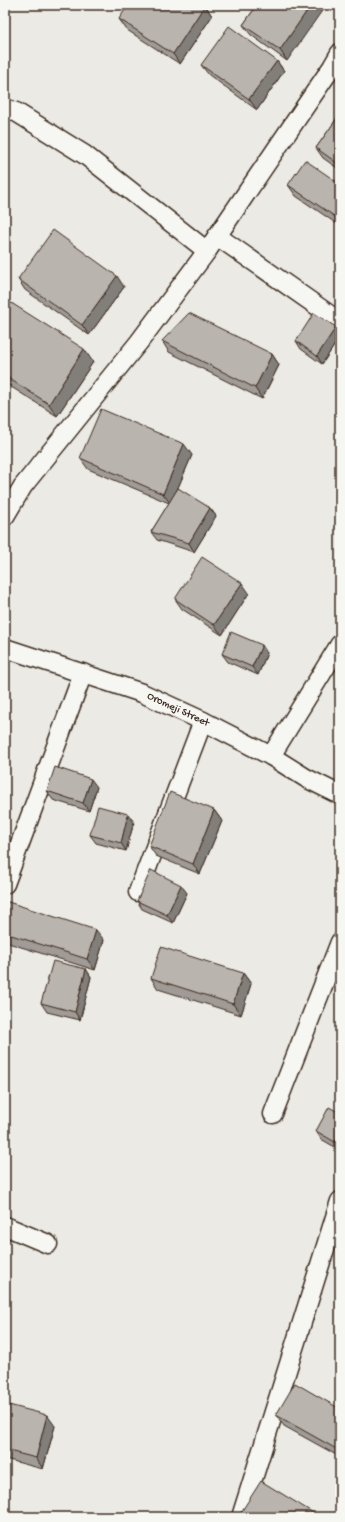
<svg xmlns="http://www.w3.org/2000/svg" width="345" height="1522" font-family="'Gochi Hand',sans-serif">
  <rect width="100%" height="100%" fill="#ebeae5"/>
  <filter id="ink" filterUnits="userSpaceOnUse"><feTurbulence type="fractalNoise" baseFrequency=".025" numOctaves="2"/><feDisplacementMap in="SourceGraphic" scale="8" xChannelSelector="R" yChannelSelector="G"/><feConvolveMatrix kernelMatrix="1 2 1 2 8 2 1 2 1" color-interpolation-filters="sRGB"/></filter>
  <g filter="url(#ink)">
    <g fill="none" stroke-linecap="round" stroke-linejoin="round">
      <g stroke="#3b2a1e" stroke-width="21">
        <g id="minor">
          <path d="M5,108L16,112L85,155L207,251"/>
          <path d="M217,236L340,322"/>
          <path d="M5,516L23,486L139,342L207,251L332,67L340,53"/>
          <path d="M5,648L142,693L203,721L271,756L306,778L340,795"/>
          <path d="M271,756L340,644"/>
          <path d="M5,884L83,673"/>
          <path d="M138,892L203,721"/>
          <path d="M273,1114L340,942"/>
          <path d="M5,1226L48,1244"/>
          <path d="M241,1517L340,1201"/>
        </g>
      </g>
      <use href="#minor" stroke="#f6f6f2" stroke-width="18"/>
    </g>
    <g fill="#a09b96" stroke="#3b2a1e">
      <path d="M205,5L212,16L180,64L127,30L119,19Z"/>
      <path d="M257,5L287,61L251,35L243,25Z"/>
      <path d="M277,61L284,71L257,110L209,75L201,65Z"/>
      <path d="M340,114V170L323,158L316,148Z"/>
      <path d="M340,184V226L296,196L288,185Z"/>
      <path d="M18,279L124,287L89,335L25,290Z"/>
      <path d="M5,299L93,362L57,416L5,383Z"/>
      <path d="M336,327L340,334V337L322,364L301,349L296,341Z"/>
      <path d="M162,341L272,354L279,365L262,399L169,352Z"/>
      <path d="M192,455L176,492L210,508L216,516L194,552L157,540L151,532L169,503L88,469L80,458Z"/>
      <path d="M249,593L222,635L182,609L175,599Z"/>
      <path d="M267,653L258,675L228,662L222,654Z"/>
      <path d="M97,787L89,811L53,800L47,791Z"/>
      <path d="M214,810L222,821L200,874L156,856L149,846Z"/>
      <path d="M134,822L126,851L96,843L90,835Z"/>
      <path d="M187,893L173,923L142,909L137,901Z"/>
      <path d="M5,901L104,940L95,970L5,942Z"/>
      <path d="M86,969L91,977L80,1020L47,1012L41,1003Z"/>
      <path d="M243,973L251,984L241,1015L158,989L151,978Z"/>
      <path d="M340,1113V1150L321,1139L316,1131Z"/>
      <path d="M5,1404L55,1426L43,1469L5,1459Z"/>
      <path d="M340,1409V1457L284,1426L276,1415Z"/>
    </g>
    <g fill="#827e7a" stroke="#3b2a1e">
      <path d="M205,5L212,16L180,64L173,54Z"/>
      <path d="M311,5H326L287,61L280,50Z"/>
      <path d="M277,61L284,71L257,110L249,99Z"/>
      <path d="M117,276L124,287L89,335L82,325Z"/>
      <path d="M336,327L340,334V337L322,364L317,356Z"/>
      <path d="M84,349L93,362L57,416L49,404Z"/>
      <path d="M272,354L279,365L262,399L255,388Z"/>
      <path d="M184,444L192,455L171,504L163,494Z"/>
      <path d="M210,508L216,516L194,552L189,543Z"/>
      <path d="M242,583L249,593L222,635L214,625Z"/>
      <path d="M262,645L267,653L258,675L252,667Z"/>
      <path d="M91,779L97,787L89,811L83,803Z"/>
      <path d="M214,810L222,821L200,874L193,864Z"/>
      <path d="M128,814L134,822L126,851L121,843Z"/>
      <path d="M181,885L187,893L173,923L167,915Z"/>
      <path d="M96,930L104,940L95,970L87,959Z"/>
      <path d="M86,969L91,977L80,1020L75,1012Z"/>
      <path d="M243,973L251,984L241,1015L233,1004Z"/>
      <path d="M340,1134V1148L335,1142Z"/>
      <path d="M47,1415L55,1426L43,1469L36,1458Z"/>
    </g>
    <g fill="#bab4ae" stroke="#3b2a1e">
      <path d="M128,5H205L173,54L119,19Z"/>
      <path d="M257,5H311L280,50L243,25Z"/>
      <path d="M229,26L277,61L249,99L201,65Z"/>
      <path d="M340,114V165L316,148Z"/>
      <path d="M305,160L340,184V220L288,185Z"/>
      <path d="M53,230L117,276L82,325L18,279Z"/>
      <path d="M5,299L84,349L49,404L5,376Z"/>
      <path d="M189,313L272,354L255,388L162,341Z"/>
      <path d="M314,313L336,327L317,356L296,341Z"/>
      <path d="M101,409L184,444L163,494L80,458Z"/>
      <path d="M178,488L210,508L189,543L151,532Z"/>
      <path d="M202,557L242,583L214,625L175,599Z"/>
      <path d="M231,632L262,645L252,667L222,654Z"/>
      <path d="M55,767L91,779L83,803L47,791Z"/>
      <path d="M170,792L214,810L193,864L149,846Z"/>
      <path d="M98,806L128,814L121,843L90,835Z"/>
      <path d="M151,870L181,885L167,915L137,901Z"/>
      <path d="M5,901L96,930L87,959L5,933Z"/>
      <path d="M161,947L243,973L233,1004L151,978Z"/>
      <path d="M53,961L86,969L75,1012L41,1003Z"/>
      <path d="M329,1107L340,1113V1134L335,1142L316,1131Z"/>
      <path d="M295,1383L340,1409V1451L276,1415Z"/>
      <path d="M5,1404L47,1415L36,1458L5,1450Z"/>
      <path d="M261,1481L320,1517H238Z"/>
    </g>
  </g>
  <g text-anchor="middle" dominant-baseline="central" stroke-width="3" stroke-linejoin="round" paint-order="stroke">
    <g font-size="11" fill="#3b2a1e" stroke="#f6f6f2">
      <text transform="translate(178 710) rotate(25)">Oromeji Street</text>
    </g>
  </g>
  <rect width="345" height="1522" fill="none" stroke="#f6f6f2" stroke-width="20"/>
  <rect x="10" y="10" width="325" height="1502" fill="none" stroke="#3b2a1e" stroke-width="1.5" filter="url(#ink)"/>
</svg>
